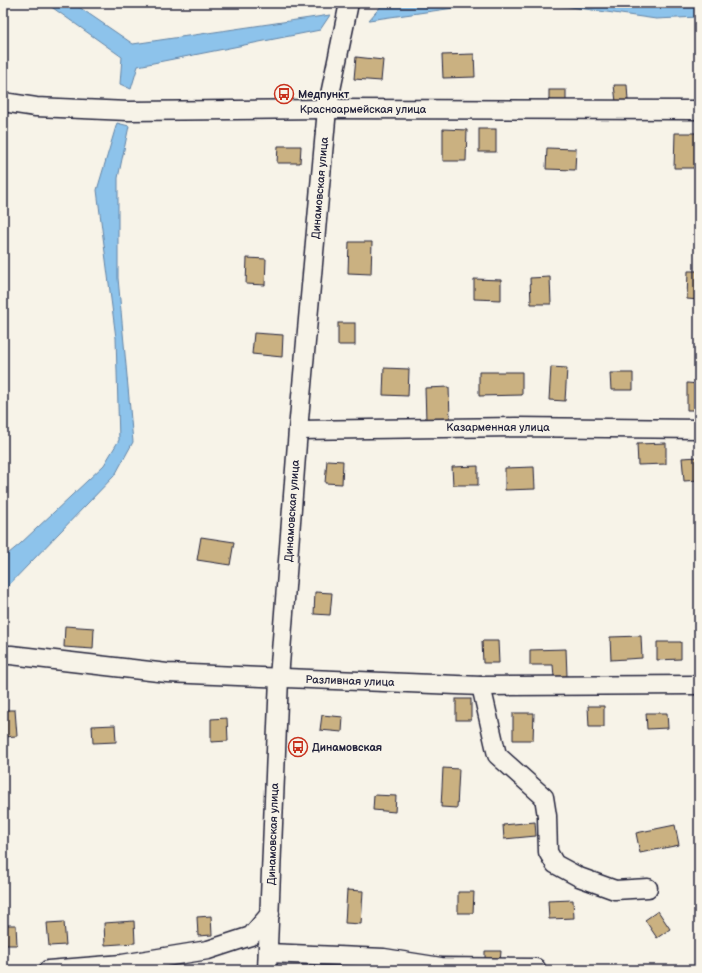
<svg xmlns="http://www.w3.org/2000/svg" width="702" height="973" font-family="'Balsamiq Sans',sans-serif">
  <rect width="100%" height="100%" fill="#f7f3e8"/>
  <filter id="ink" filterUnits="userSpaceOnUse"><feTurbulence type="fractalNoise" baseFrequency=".025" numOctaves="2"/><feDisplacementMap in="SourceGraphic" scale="8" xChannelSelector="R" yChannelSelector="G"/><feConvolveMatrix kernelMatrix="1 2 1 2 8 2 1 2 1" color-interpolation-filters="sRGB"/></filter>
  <g filter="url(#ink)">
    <g fill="#8dc3eb" stroke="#6283a5">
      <path d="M46,3H73L133,44L330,15L320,30L138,66L131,89L120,84L122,57Z"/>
      <path d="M385,3H699V17L656,19L557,5L461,7L369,20L383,4Z"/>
      <path d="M117,123L129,126L118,178V278L133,442L115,475L3,591V558L20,544L104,465L119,440L116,338L97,190Z"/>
    </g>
    <g fill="#cab181" stroke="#22223b">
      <path d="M474,54L475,77L443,78L442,55Z"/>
      <path d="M356,57L383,60L381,81L354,79Z"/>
      <path d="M614,85H627L628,101L616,102Z"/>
      <rect x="549" y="90" width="17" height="12"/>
      <path d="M443,129L467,130L466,161H443Z"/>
      <rect x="479" y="129" width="17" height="23"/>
      <path d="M675,133H699V168H674Z"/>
      <path d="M278,146H301L300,163H277Z"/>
      <path d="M547,148L576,149L575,170L546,169Z"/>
      <path d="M349,242H372L371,274L348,273Z"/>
      <path d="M247,258L266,259L265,285L246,284Z"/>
      <path d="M688,271H699V300L687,299Z"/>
      <path d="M550,277L551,304H531L530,278Z"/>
      <path d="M474,279L501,280V300L474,299Z"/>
      <rect x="338" y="323" width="17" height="22"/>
      <path d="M254,333L283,335L282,357L252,354Z"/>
      <path d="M551,367L567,368L565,401L549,400Z"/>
      <path d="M384,368L409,369L408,396L383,395Z"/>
      <path d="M479,372H522V395L479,396Z"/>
      <path d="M610,373H633V390H611Z"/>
      <path d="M687,383L699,384V410H687Z"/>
      <path d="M449,387L450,420L426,421L425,388Z"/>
      <path d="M666,443V464L638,465L637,444Z"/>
      <path d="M699,457V480L684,481L682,458Z"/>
      <path d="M327,460L343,461L342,484L325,483Z"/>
      <path d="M478,466V485H453L452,467Z"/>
      <path d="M534,467L535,489L505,490V468Z"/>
      <path d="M201,537L234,542L230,565L197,560Z"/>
      <path d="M315,592L332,593L330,615L314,614Z"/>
      <path d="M65,626L94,628L93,649L64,647Z"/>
      <path d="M641,636L642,658L611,660L610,637Z"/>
      <path d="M482,641H498L499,663H483Z"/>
      <path d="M657,642H681V659L657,660Z"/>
      <path d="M566,649L567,676L554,677L553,665H530V650Z"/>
      <rect x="456" y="699" width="15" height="21"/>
      <path d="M588,706H604V727H589Z"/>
      <path d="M3,710H15L17,736L3,737Z"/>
      <path d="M513,713H534L533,740H513Z"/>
      <path d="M646,713H667L668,728L647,729Z"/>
      <path d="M322,715L343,717L342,732L320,730Z"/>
      <path d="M227,718L228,741L211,742V719Z"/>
      <path d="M115,725L116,742L93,743L92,726Z"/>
      <path d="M443,768L459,769L457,808L441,807Z"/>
      <path d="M374,795L396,796L395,812L373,810Z"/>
      <path d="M535,822L536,836L504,839L503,825Z"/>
      <path d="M675,825L679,845L640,853L636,833Z"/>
      <path d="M347,890L363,891L361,924L345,923Z"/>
      <path d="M458,892H474L473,913H458Z"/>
      <path d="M573,900L574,918L549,919L548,901Z"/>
      <path d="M658,911L670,929L657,938L645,920Z"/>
      <path d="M211,916L212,935L198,936L197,917Z"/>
      <path d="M134,921L135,943L105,945L104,923Z"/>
      <path d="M64,922L66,945L49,946L47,923Z"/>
      <path d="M3,925H16L17,945H3Z"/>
      <path d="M485,951H501L500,963L485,962Z"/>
    </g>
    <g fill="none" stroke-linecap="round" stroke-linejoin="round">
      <g stroke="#22223b" stroke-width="21">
        <g id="minor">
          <path d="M3,102L36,107L128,111L327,109L699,110"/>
          <path d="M298,430L516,427L699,429"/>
          <path d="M3,655H11L167,673L481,686L699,685"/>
          <path d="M481,686L497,755L544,797L547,816L548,852L555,864L579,877L615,890L648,888"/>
          <path d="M268,953L384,958L441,967L536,968"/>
          <path d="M48,970L122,964L208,950L251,936L270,914"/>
          <path d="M267,970L279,678L298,430L327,109L349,3"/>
        </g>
      </g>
      <use href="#minor" stroke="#f7f3e8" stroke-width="18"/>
    </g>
  </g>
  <defs>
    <g id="bus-ring" transform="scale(1)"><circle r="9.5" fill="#f7f3e8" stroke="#c8321e" stroke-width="1.5"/><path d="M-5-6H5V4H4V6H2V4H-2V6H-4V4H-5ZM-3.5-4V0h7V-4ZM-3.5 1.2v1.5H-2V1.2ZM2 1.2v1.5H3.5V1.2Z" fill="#c8321e"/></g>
  </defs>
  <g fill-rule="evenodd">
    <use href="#bus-ring" x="284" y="94"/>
    <use href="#bus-ring" x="298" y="747"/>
  </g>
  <g text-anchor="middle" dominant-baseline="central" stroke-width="3" stroke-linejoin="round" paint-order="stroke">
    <g font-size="11" font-weight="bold" fill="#22223b" stroke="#f7f3e8" text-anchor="start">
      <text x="298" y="94">Медпункт</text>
      <text x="312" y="747">Динамовская</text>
    </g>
    <g font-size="11" fill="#22223b" stroke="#f7f3e8">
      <text x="363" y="109">Красноармейская улица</text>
      <text transform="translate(320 188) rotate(-85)">Динамовская улица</text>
      <text x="498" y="427">Казарменная улица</text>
      <text transform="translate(292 511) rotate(-86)">Динамовская улица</text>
      <text transform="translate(350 681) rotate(2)">Разливная улица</text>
      <text transform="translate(273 834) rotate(-88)">Динамовская улица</text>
    </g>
  </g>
  <rect width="702" height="973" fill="none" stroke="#f7f3e8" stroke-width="16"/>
  <rect x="8" y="8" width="686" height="957" fill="none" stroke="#22223b" stroke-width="1.5" filter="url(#ink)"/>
</svg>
